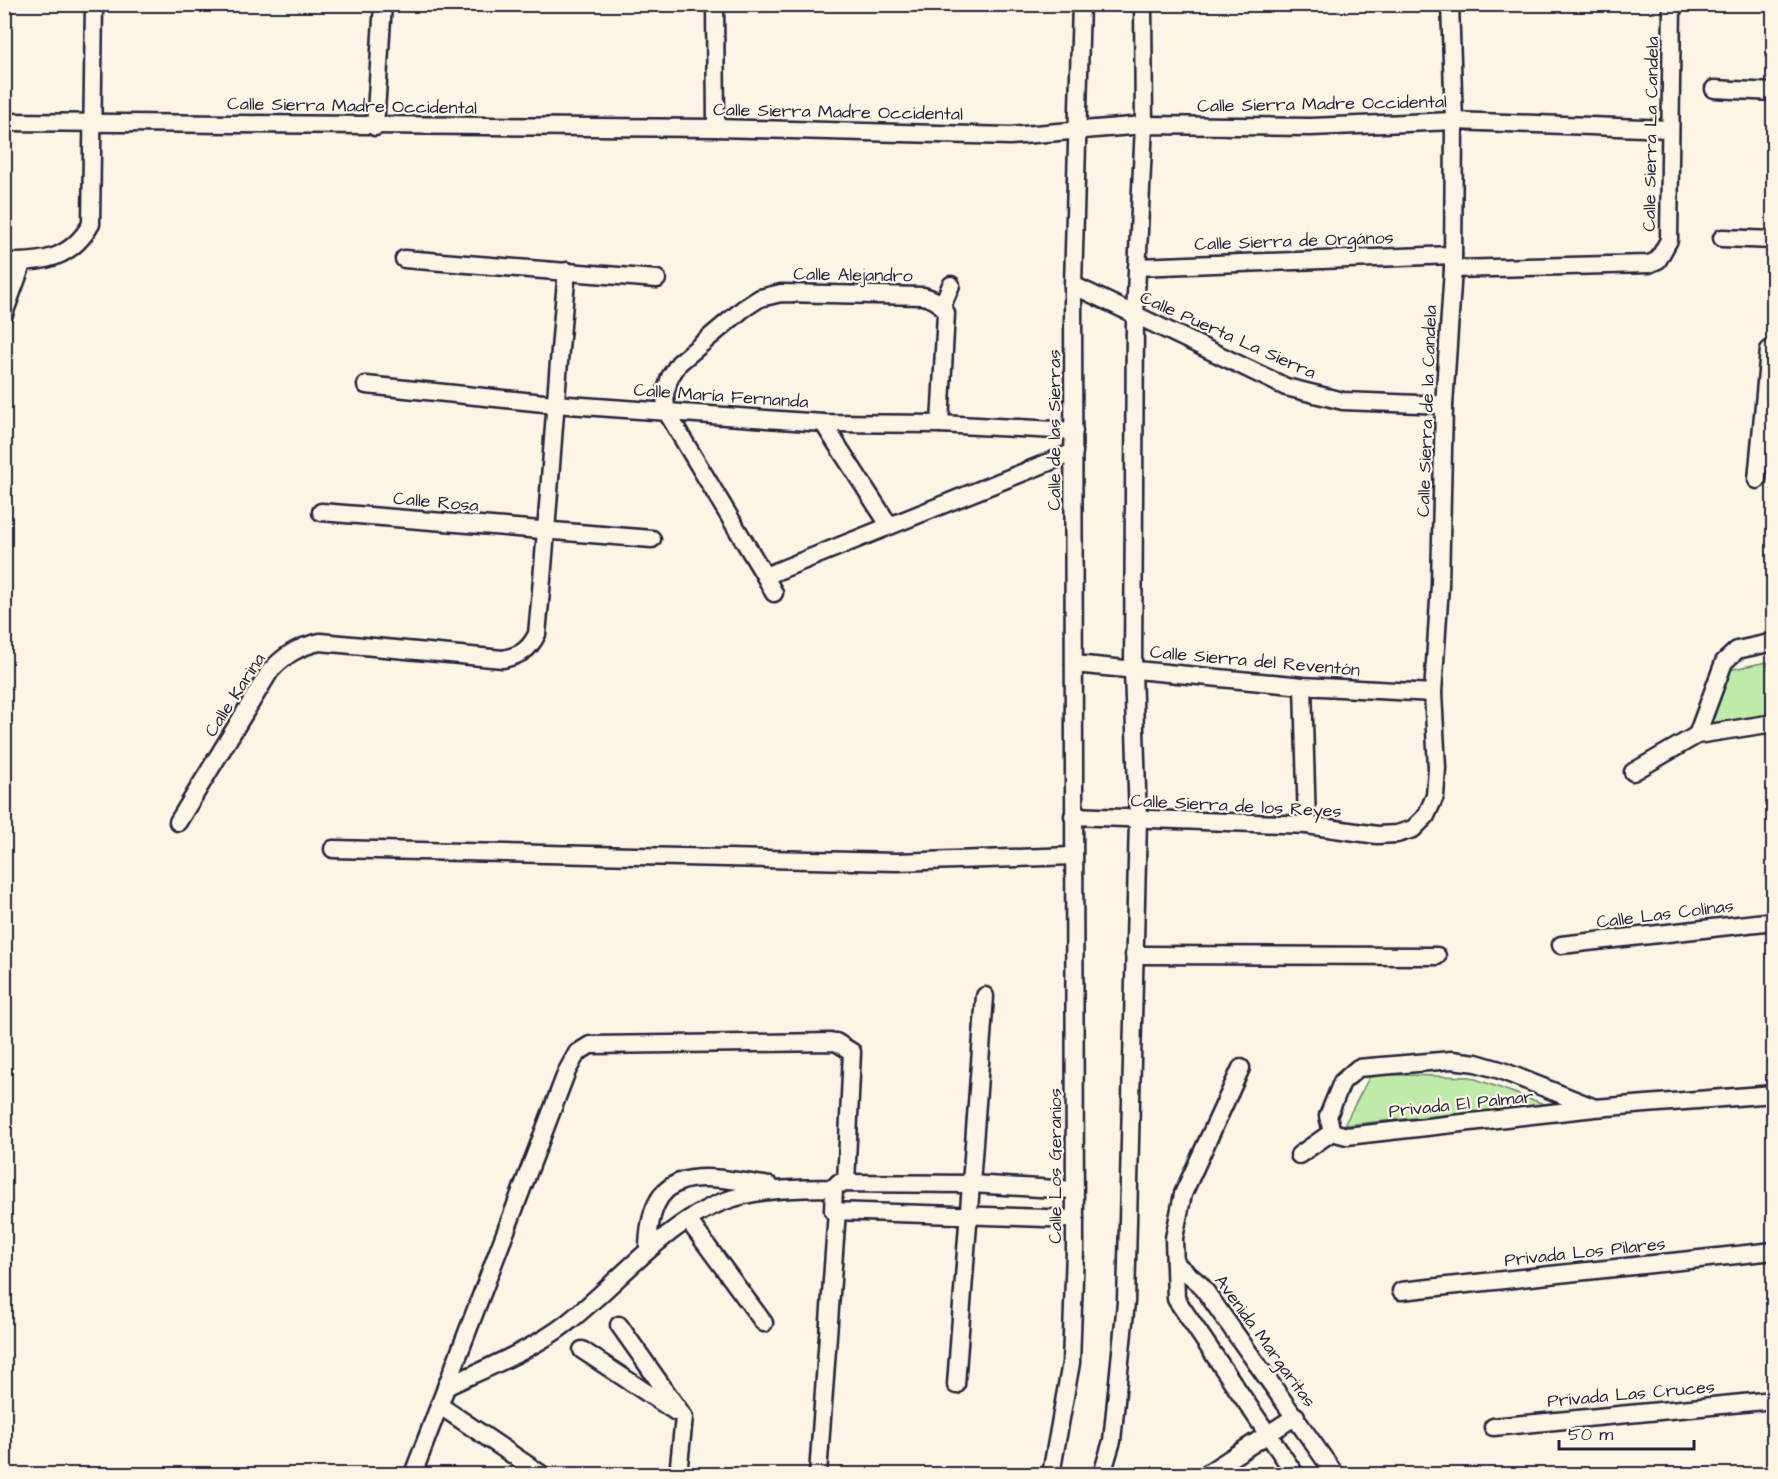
<svg xmlns="http://www.w3.org/2000/svg" width="1778" height="1479" font-family="'Architects Daughter',sans-serif">
  <rect width="100%" height="100%" fill="#fcf5e5"/>
  <filter id="ink" filterUnits="userSpaceOnUse"><feTurbulence type="fractalNoise" baseFrequency=".0167" numOctaves="2"/><feDisplacementMap in="SourceGraphic" scale="12" xChannelSelector="R" yChannelSelector="G"/><feConvolveMatrix kernelMatrix="1 2 1 2 8 2 1 2 1" color-interpolation-filters="sRGB"/></filter>
  <g filter="url(#ink)">
    <g fill="#beeba9" stroke="#708672" stroke-width="1.5">
      <path d="M1767,662L1773,683V715L1708,723L1729,670Z"/>
      <path d="M1371,1074L1470,1077L1547,1105L1344,1125Z"/>
    </g>
    <g fill="none" stroke-linecap="round" stroke-linejoin="round">
      <g stroke="#22223b" stroke-width="21">
        <g id="minor">
          <path d="M715,4L716,128"/>
          <path d="M1714,89L1774,92"/>
          <path d="M4,122L716,128L1010,136L1144,125L1311,127L1454,121L1670,129"/>
          <path d="M375,127L383,4"/>
          <path d="M1722,238L1774,240"/>
          <path d="M404,259L657,279"/>
          <path d="M4,262C43,263 71,259 91,224L94,4"/>
          <path d="M1137,267L1453,255"/>
          <path d="M1453,269L1649,264L1658,260L1669,240L1672,4"/>
          <path d="M1073,285L1286,387L1343,401L1444,405"/>
          <path d="M942,306L951,285"/>
          <path d="M4,314L23,262"/>
          <path d="M366,385L554,404L823,423L940,424L1074,431"/>
          <path d="M823,423L889,525"/>
          <path d="M940,424L946,313C941,302 934,299 923,296L781,293L760,298L743,309L679,363L670,377L665,394L666,411L765,576L1074,452"/>
          <path d="M1757,480L1769,350"/>
          <path d="M321,512L652,539"/>
          <path d="M765,576L774,593"/>
          <path d="M1074,664L1303,686L1433,693"/>
          <path d="M1303,686L1307,825"/>
          <path d="M1697,735L1724,662L1737,650L1774,642"/>
          <path d="M1633,772L1697,735L1774,723"/>
          <path d="M1073,816L1307,825L1377,835L1397,834L1413,829L1426,816L1435,796L1437,768L1433,693L1440,585L1444,405L1453,269L1454,121L1450,4"/>
          <path d="M178,822L270,671C286,654 298,647 320,642L503,659C521,655 529,650 537,634C549,513 555,392 567,271"/>
          <path d="M333,849L896,862L1073,856"/>
          <path d="M1561,945L1774,921"/>
          <path d="M1134,955L1437,956"/>
          <path d="M1241,1068L1183,1194L1174,1238L1176,1299L1295,1474"/>
          <path d="M1595,1108L1500,1070L1476,1063L1452,1060L1358,1068L1342,1082L1328,1116L1332,1132L1347,1136L1595,1108L1774,1094"/>
          <path d="M1299,1155L1332,1132"/>
          <path d="M1074,1190L971,1184L838,1183L834,1188L833,1211L1075,1219"/>
          <path d="M688,1220L764,1323"/>
          <path d="M648,1250C649,1160 703,1176 770,1186"/>
          <path d="M1175,1263L1201,1285L1335,1474"/>
          <path d="M1401,1291L1774,1251"/>
          <path d="M619,1325L684,1417L678,1474"/>
          <path d="M582,1350L676,1412"/>
          <path d="M956,1385L985,996"/>
          <path d="M446,1387C486,1368 532,1350 567,1323C620,1282 669,1217 734,1198C765,1188 801,1189 834,1188"/>
          <path d="M439,1405L541,1474"/>
          <path d="M1493,1427L1774,1400"/>
          <path d="M413,1474L567,1071L577,1053L590,1045L836,1042L852,1052L846,1183"/>
          <path d="M818,1474L837,1211"/>
          <path d="M1051,1474L1071,1363L1075,1250L1073,285L1081,4"/>
          <path d="M1102,1474L1112,1441L1126,1302L1138,820L1133,670L1135,315L1144,125L1143,4"/>
          <path d="M1206,1474L1296,1416"/>
        </g>
      </g>
      <use href="#minor" stroke="#fcf5e5" stroke-width="16"/>
    </g>
  </g>
  <g text-anchor="middle" dominant-baseline="central" stroke-width="4.5" stroke-linejoin="round" paint-order="stroke">
    <g font-size="18" fill="#22223b" stroke="#fcf5e5">
      <text transform="translate(1322 104) rotate(-1)">Calle Sierra Madre Occidental</text>
      <text transform="translate(352 106) rotate(1)">Calle Sierra Madre Occidental</text>
      <text transform="translate(838 112) rotate(1)">Calle Sierra Madre Occidental</text>
      <text transform="translate(1651 134) rotate(-89)">Calle Sierra La Candela</text>
      <text transform="translate(1294 241) rotate(-2)">Calle Sierra de Orgános</text>
      <text transform="translate(853 275) rotate(1)">Calle Alejandro</text>
      <text transform="translate(1228 335) rotate(24)">Calle Puerta La Sierra</text>
      <text transform="translate(721 396) rotate(4)">Calle María Fernanda</text>
      <text transform="translate(1427 411) rotate(-88)">Calle Sierra de la Candela</text>
      <text transform="translate(1054 430) rotate(-90)">Calle de las Sierras</text>
      <text transform="translate(436 502) rotate(5)">Calle Rosa</text>
      <text transform="translate(1255 661) rotate(5)">Calle Sierra del Reventón</text>
      <text transform="translate(235 695) rotate(-57)">Calle Karina</text>
      <text transform="translate(1236 806) rotate(3)">Calle Sierra de los Reyes</text>
      <text transform="translate(1665 914) rotate(-7)">Calle Las Colinas</text>
      <text transform="translate(1461 1104) rotate(-6)">Privada El Palmar</text>
      <text transform="translate(1055 1166) rotate(-90)">Calle Los Geranios</text>
      <text transform="translate(1585 1252) rotate(-6)">Privada Los Pilares</text>
      <text transform="translate(1265 1341) rotate(54)">Avenida Margaritas</text>
      <text transform="translate(1631 1394) rotate(-5)">Privada Las Cruces</text>
    </g>
  </g>
  <rect width="1778" height="1479" fill="none" stroke="#fcf5e5" stroke-width="24"/>
  <rect x="12" y="12" width="1754" height="1455" fill="none" stroke="#22223b" stroke-width="2" filter="url(#ink)"/>
  <path d="M1559 1440v9h135v-9" fill="none" stroke="#22223b" stroke-width="3"/>
  <text x="1568" y="1440" font-size="18" fill="#22223b" stroke="#fcf5e5" stroke-width="4.5" paint-order="stroke">50 m</text>
</svg>
